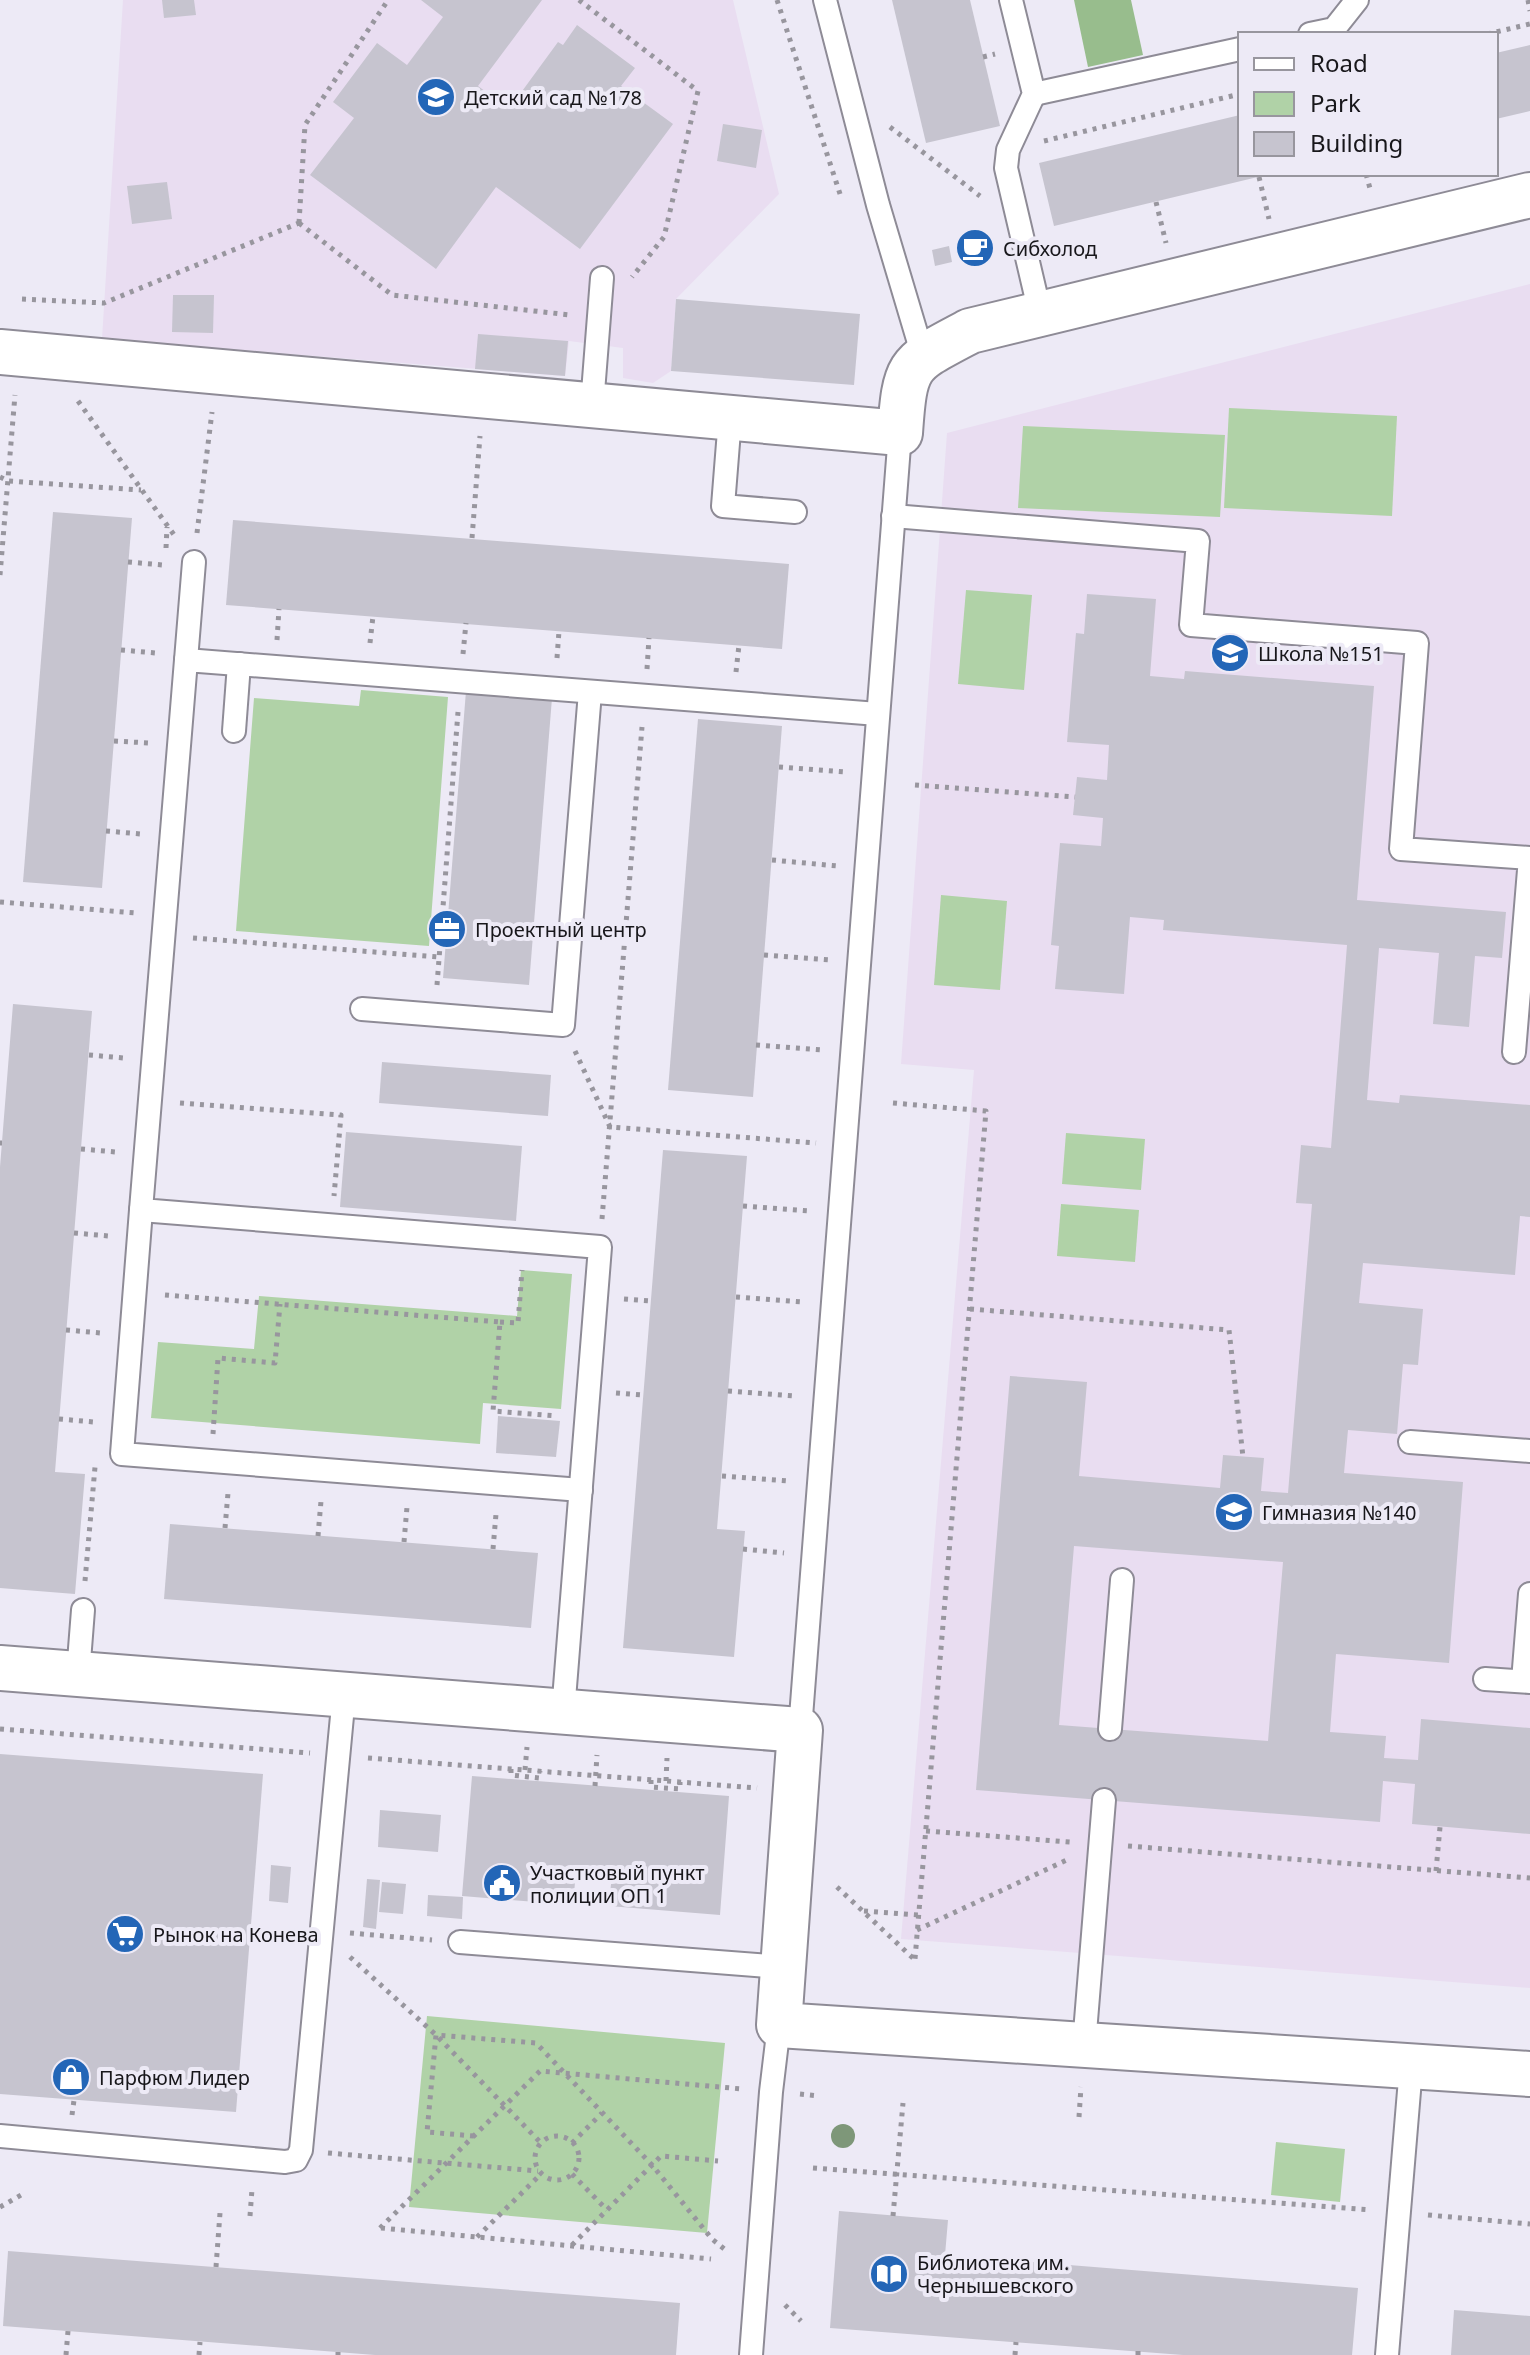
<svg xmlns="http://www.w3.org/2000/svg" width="1530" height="2355" font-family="'Noto Sans',sans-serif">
  <rect width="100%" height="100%" fill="#edeaf6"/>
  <g fill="#e9ddf1">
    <path d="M123,0H733L779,194L676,299L671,371L653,383L623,378V348L569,341L565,376L102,339Z"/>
    <path d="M1530,284V1988L901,1939L974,1070L901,1064L947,433Z"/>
  </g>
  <g fill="#b0d2a7">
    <path d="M1229,408L1397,416L1392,516L1224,508Z"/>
    <path d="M1023,426L1225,435L1220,517L1018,508Z"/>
    <path d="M966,590L1032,595L1024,690L958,684Z"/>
    <path d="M361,690L448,697L429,946L236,931L254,698L359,706Z"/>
    <path d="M941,895L1007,901L1000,990L934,985Z"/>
    <path d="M1066,1133L1145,1139L1141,1190L1062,1184Z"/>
    <path d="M1061,1204L1139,1210L1135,1262L1057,1256Z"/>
    <path d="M521,1270L572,1274L561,1409L483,1403L480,1444L151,1418L158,1342L254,1349L259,1296L517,1316Z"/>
    <path d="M427,2016L725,2043L707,2233L409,2207Z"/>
    <path d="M1276,2142L1345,2149L1340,2202L1271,2195Z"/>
  </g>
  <path fill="#98bd8d" d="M1074,0H1131L1143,55L1088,67Z"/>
  <g fill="#c6c4cf" fill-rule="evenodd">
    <path d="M162,0H194L196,15L164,18Z"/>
    <path d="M421,0H542L478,86L509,109L558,42L563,45L577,25L635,68L621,86L673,124L580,249L496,187L436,269L310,175L354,118L333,102L377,43L407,65L443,17Z"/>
    <path d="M892,0H970L1000,126L926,143Z"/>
    <path d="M1530,45V111L1496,119V53Z"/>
    <path d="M1240,115V174L1266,175L1054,226L1039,163Z"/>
    <path d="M723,124L762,130L756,168L717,161Z"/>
    <path d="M167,182L172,219L132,224L127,186Z"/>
    <path d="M982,238L985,254L969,258L965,242Z"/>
    <path d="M949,246L952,262L935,266L932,250Z"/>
    <path d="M173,295H214L213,333L172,332Z"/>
    <path d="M676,299L860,314L854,385L671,371Z"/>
    <path d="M478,334L568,341L565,376L475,369Z"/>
    <path d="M53,512L132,518L102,888L23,882Z"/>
    <path d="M233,520L789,564L782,649L226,605Z"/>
    <path d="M1087,594L1156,599L1150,676L1184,679L1185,671L1374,686L1357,900L1506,912L1502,958L1475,956L1469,1027L1433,1024L1439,953L1379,948L1367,1100L1399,1103L1400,1095L1530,1105V1217L1520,1216L1515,1275L1363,1263L1359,1303L1423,1309L1418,1365L1403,1364L1397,1434L1348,1430L1344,1473L1463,1482L1449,1663L1336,1654L1330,1732L1386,1736L1384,1758L1418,1760L1421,1719L1530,1728V1834L1412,1824L1415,1784L1383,1781L1380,1822L976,1790L1010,1376L1087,1382L1079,1476L1220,1488L1223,1455L1264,1458L1261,1491L1288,1493L1312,1204L1296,1203L1301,1145L1331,1148L1347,945L1163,930L1164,920L1130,917L1124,994L1055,989L1059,946L1051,945L1060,843L1101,846L1103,818L1073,815L1077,777L1107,780L1109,745L1067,742L1076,633L1084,634ZM1074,1546L1283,1562L1268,1741L1059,1725Z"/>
    <path d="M466,691L552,698L529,985L443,978Z"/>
    <path d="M698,719L782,726L753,1097L668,1090Z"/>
    <path d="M13,1004L92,1011L55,1472L85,1474L75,1594L0,1588V1167Z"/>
    <path d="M382,1062L551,1075L548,1116L379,1103Z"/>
    <path d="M346,1132L522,1146L516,1221L340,1207Z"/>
    <path d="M663,1150L747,1156L717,1529L745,1531L734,1657L623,1648Z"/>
    <path d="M498,1416L560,1421L556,1457L496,1453Z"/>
    <path d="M170,1524L538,1553L531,1628L164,1599Z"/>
    <path d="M0,1754L263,1774L236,2112L0,2094Z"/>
    <path d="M472,1776L729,1796L720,1915L609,1906L612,1873L576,1871L573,1905L462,1896Z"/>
    <path d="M380,1810L441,1815L438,1852L378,1847Z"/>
    <path d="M271,1865L291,1867L288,1903L269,1901Z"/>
    <path d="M367,1879L380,1880L376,1929L363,1927Z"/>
    <path d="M382,1882L406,1884L403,1914L379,1912Z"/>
    <path d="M428,1895L463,1897L462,1919L427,1916Z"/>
    <path d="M839,2211L948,2220L945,2255L1358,2288L1352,2355H1183L830,2328Z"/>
    <path d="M8,2251L680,2303L676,2355H375L3,2326Z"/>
    <path d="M1454,2310L1530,2316V2355H1451Z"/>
  </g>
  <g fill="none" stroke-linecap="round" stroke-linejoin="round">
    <g stroke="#8e8b96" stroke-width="26">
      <g id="lane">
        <path d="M825,0L878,205L923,356"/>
        <path d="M1011,0L1034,94L1008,150L1006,168L1040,313"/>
        <path d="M1310,34L1334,29L1357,0"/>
        <path d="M1034,94L1240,49"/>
        <path d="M592,405L602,278"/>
        <path d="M730,418L723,506L795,512"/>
        <path d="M893,516L1198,541L1191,625L1417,643L1401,849L1530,858L1514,1052"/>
        <path d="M186,660L194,562"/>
        <path d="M234,731L239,664"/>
        <path d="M362,1009L563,1025L590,692"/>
        <path d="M141,1210L122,1454L581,1490"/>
        <path d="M1410,1442L1530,1451"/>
        <path d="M78,1674L83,1610"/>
        <path d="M1485,1679L1530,1682"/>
        <path d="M1523,1681L1530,1594"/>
        <path d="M563,1712L600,1247L141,1210L186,660L878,714"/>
        <path d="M1110,1729L1122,1580"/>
        <path d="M800,1730L900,433"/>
        <path d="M460,1942L782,1967"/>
        <path d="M1084,2045L1104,1800"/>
        <path d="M0,2136L285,2162L296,2160L301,2150L344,1695"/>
        <path d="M751,2355L771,2092L779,2025"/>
        <path d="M1387,2355L1411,2067"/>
      </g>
    </g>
    <g stroke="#8e8b96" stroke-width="48">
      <g id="street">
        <path d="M0,352L900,433C905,361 908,364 970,331L1530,195"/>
        <path d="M0,1668L800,1730L779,2025L1530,2074"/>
      </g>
    </g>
    <g stroke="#98969e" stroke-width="5" stroke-dasharray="4 6" stroke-linecap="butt">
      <path d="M579,0L698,91L664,237L632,277"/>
      <path d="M777,0L841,197"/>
      <path d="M1528,0L1530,11"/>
      <path d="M1487,34L1530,24"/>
      <path d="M983,57L995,54"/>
      <path d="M890,127L980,196"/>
      <path d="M1044,141L1240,94"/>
      <path d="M1366,174L1371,192"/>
      <path d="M1259,177L1269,219"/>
      <path d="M1156,202L1166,243"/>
      <path d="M299,223L392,295L570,315"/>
      <path d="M299,223L305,125L388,0"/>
      <path d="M22,299L104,303L299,223"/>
      <path d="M78,401L177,539"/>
      <path d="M0,477L8,481L141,490"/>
      <path d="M197,533L212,412"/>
      <path d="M472,538L480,436"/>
      <path d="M166,548L167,527"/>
      <path d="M128,562L163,565"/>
      <path d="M0,575L15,395"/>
      <path d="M277,640L279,609"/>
      <path d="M370,643L373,616"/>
      <path d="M121,650L156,653"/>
      <path d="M463,654L466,623"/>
      <path d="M557,658L559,631"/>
      <path d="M647,669L649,638"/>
      <path d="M736,672L739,645"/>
      <path d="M114,741L149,743"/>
      <path d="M779,767L846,772"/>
      <path d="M915,785L1075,797"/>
      <path d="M106,831L141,834"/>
      <path d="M772,860L838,866"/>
      <path d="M0,902L136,913"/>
      <path d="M193,938L439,957"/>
      <path d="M764,955L831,960"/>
      <path d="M437,985L458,712"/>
      <path d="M756,1045L823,1050"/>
      <path d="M575,1051L610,1127L816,1143"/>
      <path d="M89,1055L124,1058"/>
      <path d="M180,1103L341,1115L334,1196"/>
      <path d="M893,1103L986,1111L915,1959"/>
      <path d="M0,1143H2"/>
      <path d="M81,1149L116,1152"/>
      <path d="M743,1206L810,1211"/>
      <path d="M602,1219L642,727"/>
      <path d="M74,1233L109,1236"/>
      <path d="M165,1295L500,1322L493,1411L557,1416"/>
      <path d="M736,1297L803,1302"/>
      <path d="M624,1299L651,1301"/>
      <path d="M970,1309L1229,1330L1243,1457"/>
      <path d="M500,1322L518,1323L522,1270"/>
      <path d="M66,1330L101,1333"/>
      <path d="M728,1391L795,1396"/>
      <path d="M616,1393L643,1395"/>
      <path d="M59,1419L94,1422"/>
      <path d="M213,1434L218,1358L275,1363L280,1304"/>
      <path d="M722,1476L788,1481"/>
      <path d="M225,1528L228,1493"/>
      <path d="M318,1536L321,1501"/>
      <path d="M404,1542L407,1507"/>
      <path d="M493,1549L496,1514"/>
      <path d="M743,1549L784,1553"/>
      <path d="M85,1581L95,1467"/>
      <path d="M0,1729L310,1753"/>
      <path d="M368,1758L757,1788"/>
      <path d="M511,1769V1775L539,1778L540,1771"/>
      <path d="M525,1770L527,1747"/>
      <path d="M651,1780V1787L680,1789V1782"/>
      <path d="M666,1781L667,1758"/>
      <path d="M595,1786L597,1755"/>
      <path d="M926,1831L1070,1842"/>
      <path d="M1128,1846L1530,1878"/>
      <path d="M1436,1871L1440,1827"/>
      <path d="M837,1887L914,1959"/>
      <path d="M864,1911L919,1915"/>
      <path d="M917,1930L1071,1858"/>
      <path d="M350,1933L432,1940"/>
      <path d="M350,1957L436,2035L541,2143"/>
      <path d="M800,2094L819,2096"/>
      <path d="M72,2115L74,2100"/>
      <path d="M1079,2117L1081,2087"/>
      <path d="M474,2136L427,2132L436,2035L536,2043L652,2165L712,2239L728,2252"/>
      <circle cx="557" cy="2158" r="22"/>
      <path d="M572,2143L602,2113"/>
      <path d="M328,2153L538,2171"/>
      <path d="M813,2168L1371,2210"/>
      <path d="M572,2174L607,2210"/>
      <path d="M0,2207L23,2194"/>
      <path d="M1428,2215L1530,2224"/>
      <path d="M250,2216L252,2189"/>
      <path d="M893,2216L903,2103"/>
      <path d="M380,2228L540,2071L742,2089"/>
      <path d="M381,2228L711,2259"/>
      <path d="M477,2237L541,2174"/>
      <path d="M572,2245L661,2156L718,2161"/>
      <path d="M216,2267L220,2213"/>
      <path d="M785,2305L801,2321"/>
      <path d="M66,2355L68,2331"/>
      <path d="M199,2355L200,2342"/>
      <path d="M338,2355V2352"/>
      <path d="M1015,2355L1016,2342"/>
      <path d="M1138,2355V2351"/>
    </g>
    <use href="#lane" stroke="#fff" stroke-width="22"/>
    <use href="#street" stroke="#fff" stroke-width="44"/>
  </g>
  <circle fill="#7e9779" cx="843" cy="2136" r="12"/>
  <defs>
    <g id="school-disc" transform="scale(2)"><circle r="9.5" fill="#2366b7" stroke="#edeaf6"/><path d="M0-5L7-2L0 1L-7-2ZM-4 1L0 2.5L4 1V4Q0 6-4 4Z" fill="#fff"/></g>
    <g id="cafe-disc" transform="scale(2)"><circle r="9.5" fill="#2366b7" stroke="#edeaf6"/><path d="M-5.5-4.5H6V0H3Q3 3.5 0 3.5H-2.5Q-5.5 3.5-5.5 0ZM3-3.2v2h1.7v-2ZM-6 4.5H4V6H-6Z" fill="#fff"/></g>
    <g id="office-disc" transform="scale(2)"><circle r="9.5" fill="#2366b7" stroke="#edeaf6"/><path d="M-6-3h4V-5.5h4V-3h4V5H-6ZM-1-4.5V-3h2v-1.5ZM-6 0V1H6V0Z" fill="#fff"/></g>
    <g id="civic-disc" transform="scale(2)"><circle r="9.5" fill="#2366b7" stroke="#edeaf6"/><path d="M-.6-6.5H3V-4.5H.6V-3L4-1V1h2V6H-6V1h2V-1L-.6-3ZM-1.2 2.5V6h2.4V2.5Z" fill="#fff"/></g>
    <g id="supermarket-disc" transform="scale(2)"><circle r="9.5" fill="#2366b7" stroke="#edeaf6"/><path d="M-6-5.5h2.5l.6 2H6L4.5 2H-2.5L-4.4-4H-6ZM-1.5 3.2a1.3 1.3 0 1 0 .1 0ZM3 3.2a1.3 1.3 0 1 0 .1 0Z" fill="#fff"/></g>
    <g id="shop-disc" transform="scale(2)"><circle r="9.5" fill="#2366b7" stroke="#edeaf6"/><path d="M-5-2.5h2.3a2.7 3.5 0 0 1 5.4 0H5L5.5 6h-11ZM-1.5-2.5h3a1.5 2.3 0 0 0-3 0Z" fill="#fff"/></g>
    <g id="library-disc" transform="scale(2)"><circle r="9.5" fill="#2366b7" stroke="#edeaf6"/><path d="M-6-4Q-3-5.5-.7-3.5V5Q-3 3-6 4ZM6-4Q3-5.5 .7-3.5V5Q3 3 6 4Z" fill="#fff"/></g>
  </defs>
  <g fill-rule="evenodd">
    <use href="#school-disc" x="436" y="97"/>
    <use href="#cafe-disc" x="975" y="248"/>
    <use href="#school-disc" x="1230" y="653"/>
    <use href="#office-disc" x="447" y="929"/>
    <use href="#school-disc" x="1234" y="1512"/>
    <use href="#civic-disc" x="502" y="1883"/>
    <use href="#supermarket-disc" x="125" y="1934"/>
    <use href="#shop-disc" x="71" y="2077"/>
    <use href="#library-disc" x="889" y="2274"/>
  </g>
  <g text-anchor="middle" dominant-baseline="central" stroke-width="8" stroke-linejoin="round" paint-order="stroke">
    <g font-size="20" fill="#18171b" stroke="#edeaf6" text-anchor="start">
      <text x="464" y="97">Детский сад №178</text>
      <text x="1003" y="248">Сибхолод</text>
      <text x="1258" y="653">Школа №151</text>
      <text x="475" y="929">Проектный центр</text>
      <text x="1262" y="1512">Гимназия №140</text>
      <text x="530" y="1872">Участковый пункт<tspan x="530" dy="23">полиции ОП 1</tspan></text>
      <text x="153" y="1934">Рынок на Конева</text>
      <text x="99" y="2077">Парфюм Лидер</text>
      <text x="917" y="2262">Библиотека им.<tspan x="917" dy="23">Чернышевского</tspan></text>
    </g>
  </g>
  <rect x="1238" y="32" width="260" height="144" fill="#edeaf6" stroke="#98969e" stroke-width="2"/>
  <rect x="1254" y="58" width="40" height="12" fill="#ffffff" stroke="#98969e" stroke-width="2"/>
  <text x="1310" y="72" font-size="24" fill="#18171b">Road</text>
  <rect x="1254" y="92" width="40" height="24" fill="#b0d2a7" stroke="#98969e" stroke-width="2"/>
  <text x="1310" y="112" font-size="24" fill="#18171b">Park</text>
  <rect x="1254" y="132" width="40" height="24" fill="#c6c4cf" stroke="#98969e" stroke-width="2"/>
  <text x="1310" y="152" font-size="24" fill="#18171b">Building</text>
</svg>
